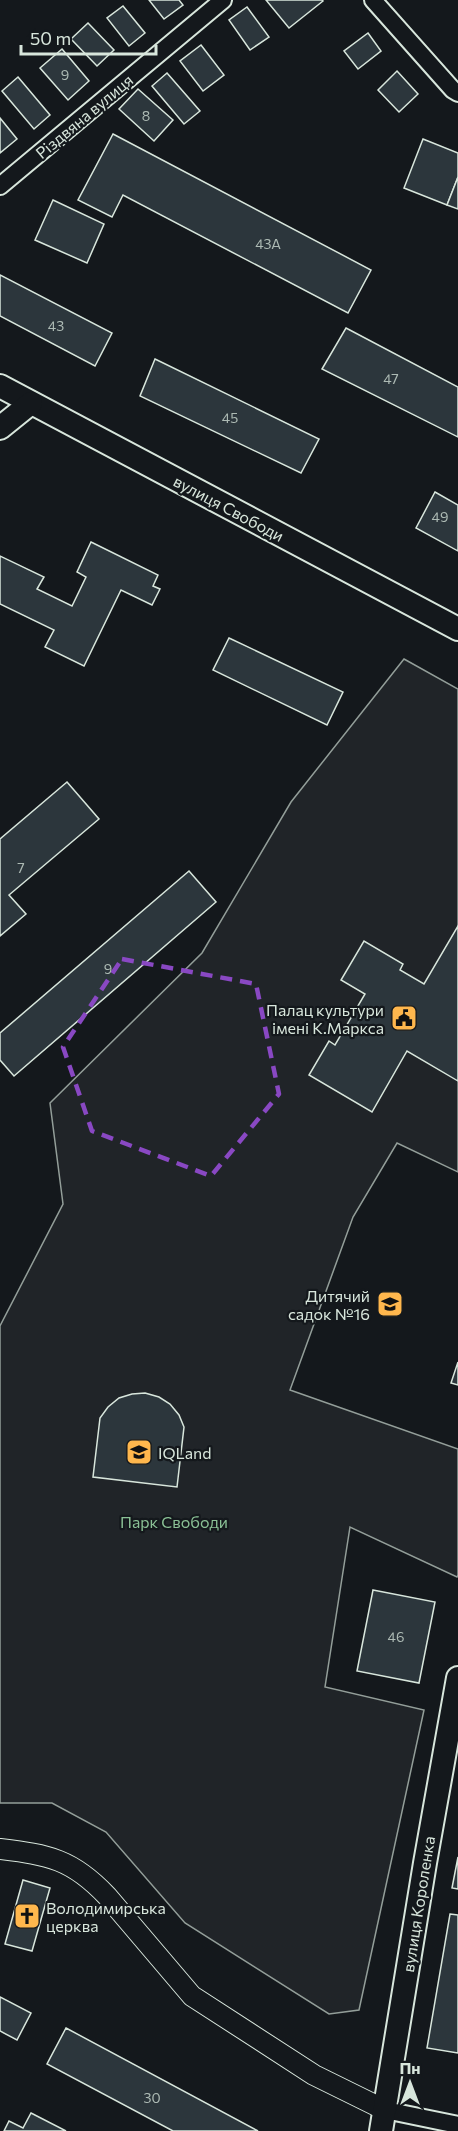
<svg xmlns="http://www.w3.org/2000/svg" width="458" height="2131" font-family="Commissioner,sans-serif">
  <rect width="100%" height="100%" fill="#14181c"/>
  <path fill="#202428" stroke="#939e99" stroke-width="1.5" d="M404,659L458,689V1172L397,1143L353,1217L290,1390L458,1449V1575L457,1577L350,1527L325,1687L424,1710L359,2010L329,2014L185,1923L106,1832L52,1803H0V1326L63,1204L50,1103L202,953L291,802Z"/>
  <g fill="#2c363c" stroke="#d8e6dc" stroke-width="1.5">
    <path d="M149,0H179L183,5L164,19Z"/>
    <path d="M266,0H322L323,1L289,28Z"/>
    <path d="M123,6L145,33L129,46L107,18Z"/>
    <path d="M247,7L269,37L250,50L229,20Z"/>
    <path d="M88,23L114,50L97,66L71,39Z"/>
    <path d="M368,33L381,51L358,69L344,51Z"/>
    <path d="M201,45L224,75L203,91L180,61Z"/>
    <path d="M62,49L89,81L68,100L40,68Z"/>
    <path d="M397,71L418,94L399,112L378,90Z"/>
    <path d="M167,73L200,111L184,124L152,86Z"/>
    <path d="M18,77L50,115L34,129L2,91Z"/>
    <path d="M138,89L173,120L154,141L119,109Z"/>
    <path d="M0,118L17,139L0,153Z"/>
    <path d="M113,134L371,270L348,313L123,195L112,217L78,200Z"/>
    <path d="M423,139L458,153V177L447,205L404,188Z"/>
    <path d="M458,177V209L447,205Z"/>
    <path d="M53,200L104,224L87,263L35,240Z"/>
    <path d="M0,275L112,333L95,366L0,316Z"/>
    <path d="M346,328L458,387V437L322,369Z"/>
    <path d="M155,359L319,439L301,473L140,396Z"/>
    <path d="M435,492L458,505V551L416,528Z"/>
    <path d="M91,542L158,575L153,586L160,589L152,605L121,590L84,666L45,647L54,630L0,604V556L44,577L37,589L72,606L86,577L77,572Z"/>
    <path d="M229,638L343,692L327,725L213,670Z"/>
    <path d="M67,782L99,819L9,895L26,914L0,936V839Z"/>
    <path d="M189,871L216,902L14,1076L0,1060V1033Z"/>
    <path d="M458,926V1081L407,1051L372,1112L309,1075L329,1041L335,1045L365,994L341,980L364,941L403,964L400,970L424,984Z"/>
    <path d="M458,1362V1385L451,1383Z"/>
    <path d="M145,1393L159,1397L170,1404L179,1415L184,1427L177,1487L93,1477L100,1418L108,1407L119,1398L132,1394Z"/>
    <path d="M373,1590L435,1602L419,1683L357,1671Z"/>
    <path d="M458,1857V1889L452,1888Z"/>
    <path d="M23,1880L50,1888L32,1951L5,1944Z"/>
    <path d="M450,1914L458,1915V2053L427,2048Z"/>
    <path d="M0,1997L31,2013L17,2040L0,2031Z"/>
    <path d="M66,2028L258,2131H173L47,2064Z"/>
    <path d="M31,2113L66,2131H4L9,2121L23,2128Z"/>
  </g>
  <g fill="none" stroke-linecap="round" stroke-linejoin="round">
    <g stroke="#d8e6dc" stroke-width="20">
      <g id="minor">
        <path d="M373,0L453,90L458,93"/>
        <path d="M0,186L223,0"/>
        <path d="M385,2110L458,2125"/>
      </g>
    </g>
    <g stroke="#d8e6dc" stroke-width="22">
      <path id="tertiary" d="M0,1849C49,1855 72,1859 107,1896L192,1996L314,2075L385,2110"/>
    </g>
    <g stroke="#d8e6dc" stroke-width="26">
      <g id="secondary">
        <path d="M0,386L458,629"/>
        <path d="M0,428L31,403"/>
        <path d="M381,2131L425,1863L458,1678"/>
      </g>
    </g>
    <use href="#minor" stroke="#14181c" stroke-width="16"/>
    <use href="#tertiary" stroke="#14181c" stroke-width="20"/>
    <use href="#secondary" stroke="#14181c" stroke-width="22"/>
  </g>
  <path fill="none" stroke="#8948c3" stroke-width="4.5" stroke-dasharray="12 8" stroke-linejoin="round" d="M122,959L256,984L279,1094L211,1176L92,1131L63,1047Z"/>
  <defs>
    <g id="civic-square" transform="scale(1.35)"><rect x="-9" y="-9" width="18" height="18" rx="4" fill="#ffb74d" stroke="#14181c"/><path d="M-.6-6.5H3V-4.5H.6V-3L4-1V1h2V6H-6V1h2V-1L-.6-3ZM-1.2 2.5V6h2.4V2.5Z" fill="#111"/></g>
    <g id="school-square" transform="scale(1.35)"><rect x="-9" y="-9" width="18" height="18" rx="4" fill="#ffb74d" stroke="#14181c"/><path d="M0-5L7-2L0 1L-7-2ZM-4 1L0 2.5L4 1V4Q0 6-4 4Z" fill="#111"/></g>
    <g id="church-square" transform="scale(1.35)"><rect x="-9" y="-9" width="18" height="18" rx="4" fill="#ffb74d" stroke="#14181c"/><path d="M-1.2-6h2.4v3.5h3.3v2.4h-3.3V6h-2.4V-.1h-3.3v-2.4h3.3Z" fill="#111"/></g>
  </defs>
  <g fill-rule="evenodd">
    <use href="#civic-square" x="404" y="1018"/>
    <use href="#school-square" x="390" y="1304"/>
    <use href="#school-square" x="139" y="1452"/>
    <use href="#church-square" x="27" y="1916"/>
  </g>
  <g text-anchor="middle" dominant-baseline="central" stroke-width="4.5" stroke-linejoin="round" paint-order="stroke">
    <g font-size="14" fill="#adbab4">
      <text x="65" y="74">9</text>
      <text x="146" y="115">8</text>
      <text x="268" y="243">43А</text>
      <text x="56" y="325">43</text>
      <text x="391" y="378">47</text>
      <text x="230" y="417">45</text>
      <text x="440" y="516">49</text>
      <text x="21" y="867">7</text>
      <text x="108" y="968">9</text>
      <text x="396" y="1636">46</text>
      <text x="152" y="2097">30</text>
    </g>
    <g font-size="16" fill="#d8e6dc" stroke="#14181c">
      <text transform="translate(84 116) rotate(-40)">Різдвяна вулиця</text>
      <text transform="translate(229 508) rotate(28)">вулиця Свободи</text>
      <text transform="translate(418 1904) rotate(-81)">вулиця Короленка</text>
    </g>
    <g font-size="16" fill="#d8e6dc" stroke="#14181c" text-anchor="end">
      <text x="384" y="1009">Палац культури<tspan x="384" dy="18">імені К.Маркса</tspan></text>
      <text x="370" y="1295">Дитячий<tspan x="370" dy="18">садок №16</tspan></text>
      <text x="158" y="1452" text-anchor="start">IQLand</text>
      <text x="46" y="1907" text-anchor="start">Володимирська<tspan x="46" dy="18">церква</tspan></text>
    </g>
    <g font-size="16" fill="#8ac095" stroke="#14181c">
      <text x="174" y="1521">Парк Свободи</text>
    </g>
  </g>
  <g transform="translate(410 2083)" stroke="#14181c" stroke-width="4.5" paint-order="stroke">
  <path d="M0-4.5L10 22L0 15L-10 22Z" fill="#d8e6dc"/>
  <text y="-9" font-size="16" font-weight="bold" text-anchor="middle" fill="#d8e6dc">Пн</text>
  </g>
  <path d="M21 45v9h135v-9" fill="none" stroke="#d8e6dc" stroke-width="3"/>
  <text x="30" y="45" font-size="18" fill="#d8e6dc" stroke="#14181c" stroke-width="4.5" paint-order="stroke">50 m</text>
</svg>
